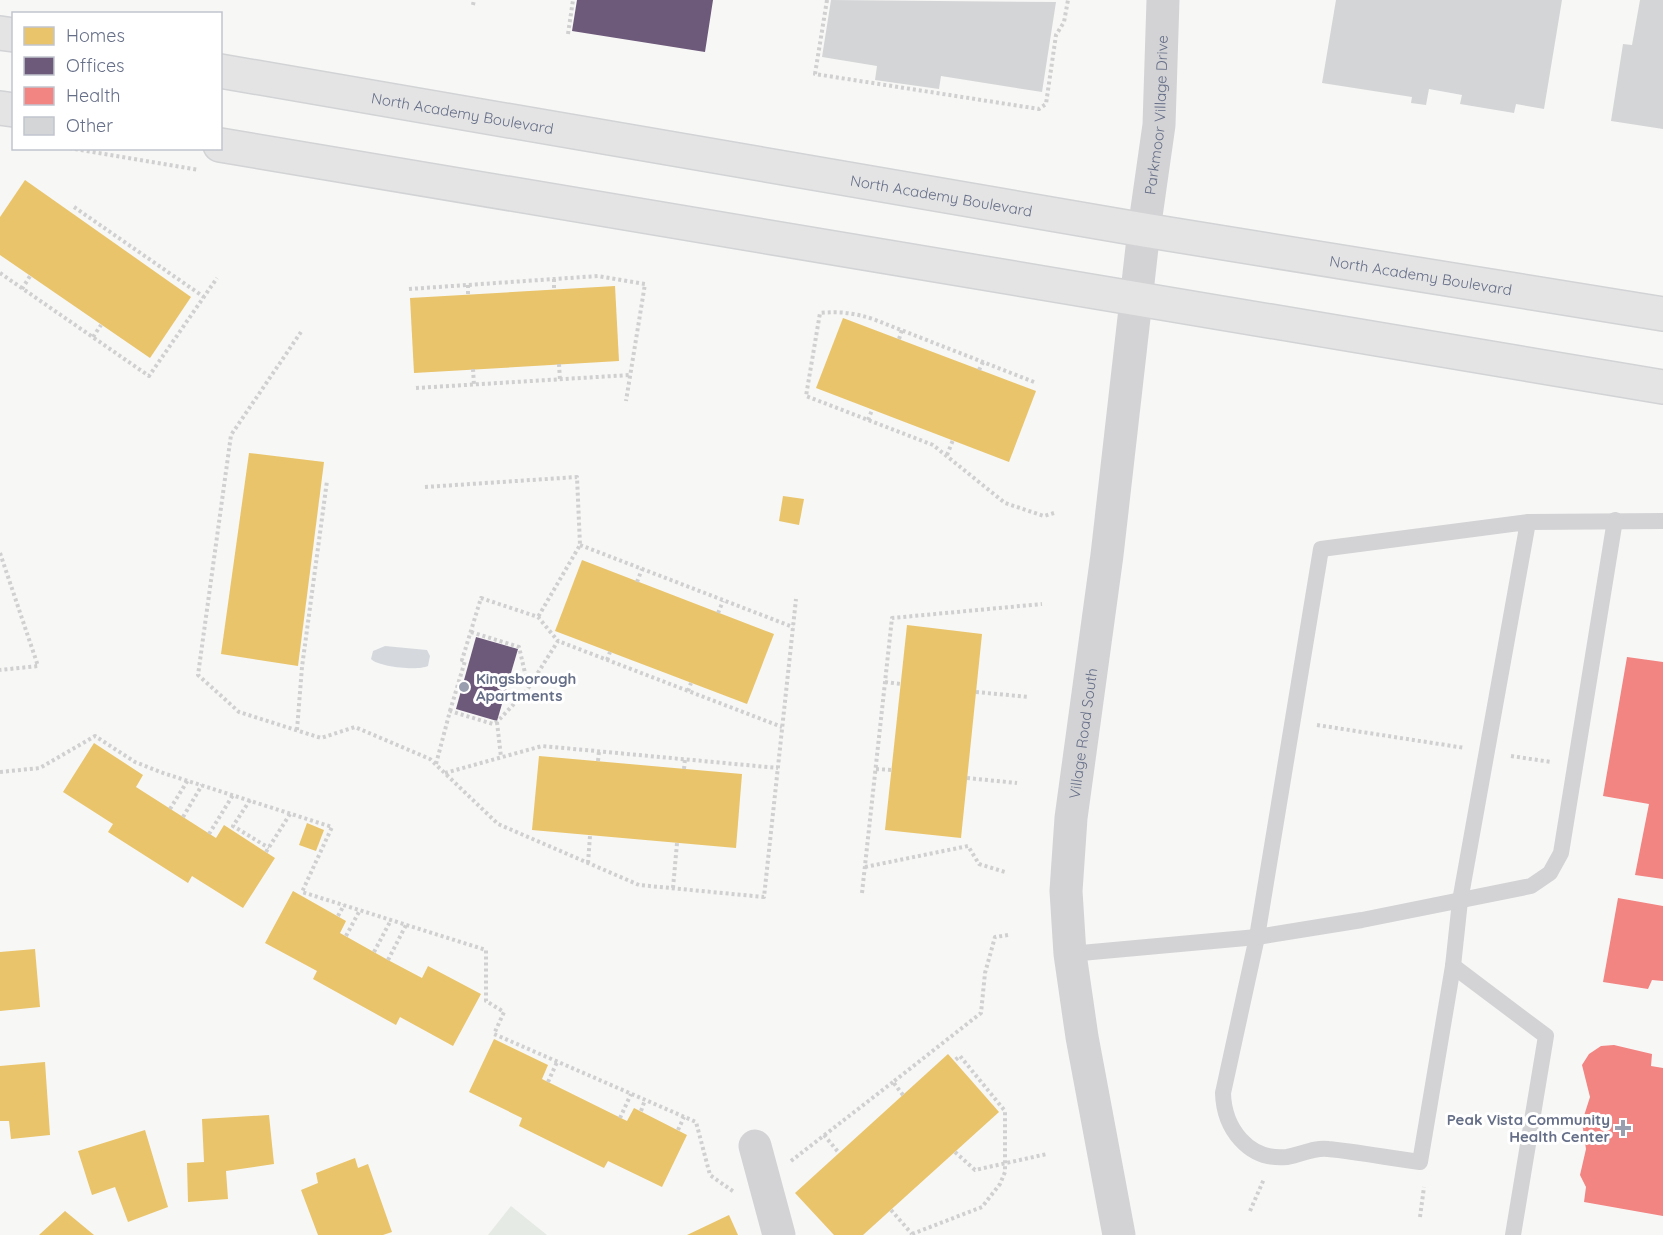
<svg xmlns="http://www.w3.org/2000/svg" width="1663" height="1235" font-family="Quicksand,sans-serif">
  <rect width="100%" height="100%" fill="#f7f7f6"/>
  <path fill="#e5eae4" d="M511,1206L547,1235H488Z"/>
  <path fill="#d5d9de" d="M385,646L427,650L430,656L428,666C418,671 378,667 371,659L373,651Z"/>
  <g fill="#e9c46a">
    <path d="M25,180L191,297L150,358L0,255V217Z"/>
    <path d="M615,286L619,361L414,373L410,298Z"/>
    <path d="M843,318L1036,391L1009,462L816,388Z"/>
    <path d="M249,453L324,462L298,666L221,654Z"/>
    <path d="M783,496L804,499L799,525L779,521Z"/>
    <path d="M582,560L774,634L747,704L555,631Z"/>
    <path d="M907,625L982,634L961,838L885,830Z"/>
    <path d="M94,743L143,775L136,787L216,838L224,825L275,858L243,908L192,876L188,883L108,832L113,824L63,792Z"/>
    <path d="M539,756L742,774L736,848L532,830Z"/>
    <path d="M307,823L324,830L316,851L299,845Z"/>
    <path d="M293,891L346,921L340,933L388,960L422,978L428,966L481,994L453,1046L400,1017L396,1025L313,979L317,971L265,943Z"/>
    <path d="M35,949L40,1007L0,1011V952Z"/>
    <path d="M494,1039L548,1065L542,1079L627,1121L634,1108L687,1135L662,1187L608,1161L604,1168L519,1126L522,1118L469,1092Z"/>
    <path d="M948,1054L999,1112L863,1235H834L795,1193Z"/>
    <path d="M45,1062L50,1135L11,1139L9,1121H0V1066Z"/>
    <path d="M269,1115L274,1164L226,1171L228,1199L188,1202L187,1163L204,1162L202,1119Z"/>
    <path d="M145,1130L168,1207L128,1222L115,1187L92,1195L78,1151Z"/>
    <path d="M355,1158L358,1168L368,1164L392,1232L383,1235H318L301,1190L318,1183L316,1173Z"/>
    <path d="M65,1211L94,1235H39Z"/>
    <path d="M729,1215L738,1235H687Z"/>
  </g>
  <g fill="#6d597a">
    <path d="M577,0H713L705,52L572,31Z"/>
    <path d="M476,637L518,649L497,721L456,709Z"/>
  </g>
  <g fill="#f28482">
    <path d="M1627,657L1663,662V879L1635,875L1649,804L1603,796Z"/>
    <path d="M1618,898L1663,906V981L1652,980L1648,989L1603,982Z"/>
    <path d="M1614,1045L1652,1054L1651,1066L1663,1068V1216L1584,1202L1586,1187L1580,1175L1586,1149L1582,1122L1590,1097L1582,1065L1589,1054L1601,1046Z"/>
  </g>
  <g fill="#d4d5d6">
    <path d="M831,0L1056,2L1042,92L941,76L939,89L875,80L877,66L822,57Z"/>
    <path d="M1336,0H1562L1544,109L1516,104L1514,113L1460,104L1462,95L1429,89L1426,105L1411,103L1412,97L1322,83Z"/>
    <path d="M1640,0H1663V129L1611,121L1623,44L1632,45Z"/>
  </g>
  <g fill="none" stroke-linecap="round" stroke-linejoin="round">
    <g stroke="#d2d3d5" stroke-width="36">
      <g id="highway">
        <path d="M0,33L14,35"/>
        <path id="s2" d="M220,71L1144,230L1663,314"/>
        <path d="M0,108L14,110"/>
        <path d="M220,145L1663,387"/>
      </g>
    </g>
    <g stroke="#d0d0d1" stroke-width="4" stroke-dasharray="3 3" stroke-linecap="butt">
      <path d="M827,0L815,74L1039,109L1046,104L1056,35L1064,22L1068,0"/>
      <path d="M473,5L474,0"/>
      <path d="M568,34L573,0"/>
      <path d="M69,148L199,170"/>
      <path d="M74,207L204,297"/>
      <path d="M0,273L149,376L217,278"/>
      <path d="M554,279V289"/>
      <path d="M468,285V295"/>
      <path d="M22,289L30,276"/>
      <path d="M409,289L598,276L645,284L626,401"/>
      <path d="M301,332L231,435L198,675L239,712L321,738L355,727L430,759L498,824L639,885L764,897L796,599"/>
      <path d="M93,337L101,325"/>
      <path d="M899,339L902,330"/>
      <path d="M559,364L560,380"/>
      <path d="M473,369L474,385"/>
      <path d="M979,370L983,362"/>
      <path d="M1034,382L873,319C854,313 839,311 820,313L806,396L933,445L1005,503L1044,516L1054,513"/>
      <path d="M416,388L630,375"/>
      <path d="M868,420L872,410"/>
      <path d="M947,455L953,440"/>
      <path d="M425,487L577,477L580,545L538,617"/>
      <path d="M580,545L793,627"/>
      <path d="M0,553L38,666L0,670"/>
      <path d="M637,582L642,569"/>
      <path d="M718,613L723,601"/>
      <path d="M471,632L519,647L528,686"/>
      <path d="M607,660L610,652"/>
      <path d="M885,682L901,684"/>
      <path d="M688,691L691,683"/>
      <path d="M976,692L1029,697"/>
      <path d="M450,711L465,661L462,660L481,598L538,617L558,641"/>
      <path d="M497,722L501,757"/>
      <path d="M1317,725L1465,748"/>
      <path d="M297,730L302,667L327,481"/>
      <path d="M1511,756L1551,762"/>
      <path d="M598,761L599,751"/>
      <path d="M436,764L450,711L493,724L497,722L527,690L558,641L782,727"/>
      <path d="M684,769L685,759"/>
      <path d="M876,769L892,770"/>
      <path d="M0,772L40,768L95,736L135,762L163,773L332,827L302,892L486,950V1001L504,1012L494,1034L696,1122L710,1175L734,1192"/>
      <path d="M445,773L542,746L778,768"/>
      <path d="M967,778L1017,783"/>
      <path d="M250,800L233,826L269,848"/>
      <path d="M170,809L188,780"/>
      <path d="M183,817L202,785"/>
      <path d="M209,834L233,795"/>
      <path d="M266,852L290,814"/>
      <path d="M588,863L590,836"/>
      <path d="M865,867L968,846L979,864L1005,872"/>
      <path d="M673,888L677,843"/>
      <path d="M862,893L892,618L1042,604"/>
      <path d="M338,916L344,905"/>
      <path d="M346,936L360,910"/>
      <path d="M374,952L391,920"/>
      <path d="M388,960L406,925"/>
      <path d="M548,1082L557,1062"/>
      <path d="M903,1095L893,1082L981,1013L985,973L995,937L1008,935"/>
      <path d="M641,1111L645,1100"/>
      <path d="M620,1118L631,1094"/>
      <path d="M678,1130L684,1117"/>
      <path d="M824,1135L839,1153"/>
      <path d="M955,1152L975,1170L1047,1154"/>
      <path d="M791,1161L893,1082"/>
      <path d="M891,1210L912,1234"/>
      <path d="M1250,1211L1264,1179"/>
      <path d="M1420,1217L1424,1187"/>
      <path d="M912,1234L982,1207L1000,1184L1005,1172V1111L960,1056L954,1061"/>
    </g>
    <g stroke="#d3d3d5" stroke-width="16">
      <path d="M1528,522L1460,901L1453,966L1420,1162C1389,1158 1359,1152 1328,1149C1315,1147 1300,1155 1287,1157C1248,1161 1224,1128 1223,1093L1257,937L1321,549L1528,522L1663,521"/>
      <path d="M1070,954L1257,937L1362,920L1531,886L1550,873L1561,853L1615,520"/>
      <path d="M1453,966L1546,1036L1513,1235"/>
    </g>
    <g stroke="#d3d3d5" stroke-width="33">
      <path d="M755,1146L779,1235"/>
      <path id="s1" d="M1119,1235L1082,1037L1070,954L1066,891L1071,818L1107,555L1144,230L1159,125L1163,0"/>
    </g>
    <use href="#highway" stroke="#e4e4e5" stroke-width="33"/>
  </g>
  <g fill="#999fae" stroke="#fff" stroke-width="2">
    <circle cx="464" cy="687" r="6"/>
    <path d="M1620 1119h6v6h6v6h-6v6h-6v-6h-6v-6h6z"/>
  </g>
  <g text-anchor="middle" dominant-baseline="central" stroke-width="6" stroke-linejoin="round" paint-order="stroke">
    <g font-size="15" fill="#666f88" stroke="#fff">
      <text stroke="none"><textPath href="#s2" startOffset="246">North Academy Boulevard</textPath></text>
      <text stroke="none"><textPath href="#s1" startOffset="1130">Parkmoor Village Drive</textPath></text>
      <text stroke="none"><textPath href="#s2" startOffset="732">North Academy Boulevard</textPath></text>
      <text stroke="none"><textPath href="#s2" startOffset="1218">North Academy Boulevard</textPath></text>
      <text stroke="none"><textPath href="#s1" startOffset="507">Village Road South</textPath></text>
    </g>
    <g font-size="15" font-weight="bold" fill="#666f88" stroke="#fff" text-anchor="start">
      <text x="476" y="678">Kingsborough<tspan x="476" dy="17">Apartments</tspan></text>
      <text x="1610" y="1119" text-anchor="end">Peak Vista Community<tspan x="1610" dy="17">Health Center</tspan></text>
    </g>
  </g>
  <rect x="12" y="12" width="210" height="138" fill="#ffffff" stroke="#c2c5cf" stroke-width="1.5"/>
  <rect x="24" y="27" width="30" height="18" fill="#e9c46a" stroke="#c2c5cf" stroke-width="1.5"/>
  <text x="66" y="42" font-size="18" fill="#666f88">Homes</text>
  <rect x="24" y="57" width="30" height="18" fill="#6d597a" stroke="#c2c5cf" stroke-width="1.5"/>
  <text x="66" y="72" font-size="18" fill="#666f88">Offices</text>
  <rect x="24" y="87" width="30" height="18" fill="#f28482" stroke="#c2c5cf" stroke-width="1.5"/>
  <text x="66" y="102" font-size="18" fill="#666f88">Health</text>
  <rect x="24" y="117" width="30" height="18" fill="#d4d5d6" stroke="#c2c5cf" stroke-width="1.5"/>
  <text x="66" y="132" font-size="18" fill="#666f88">Other</text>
</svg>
